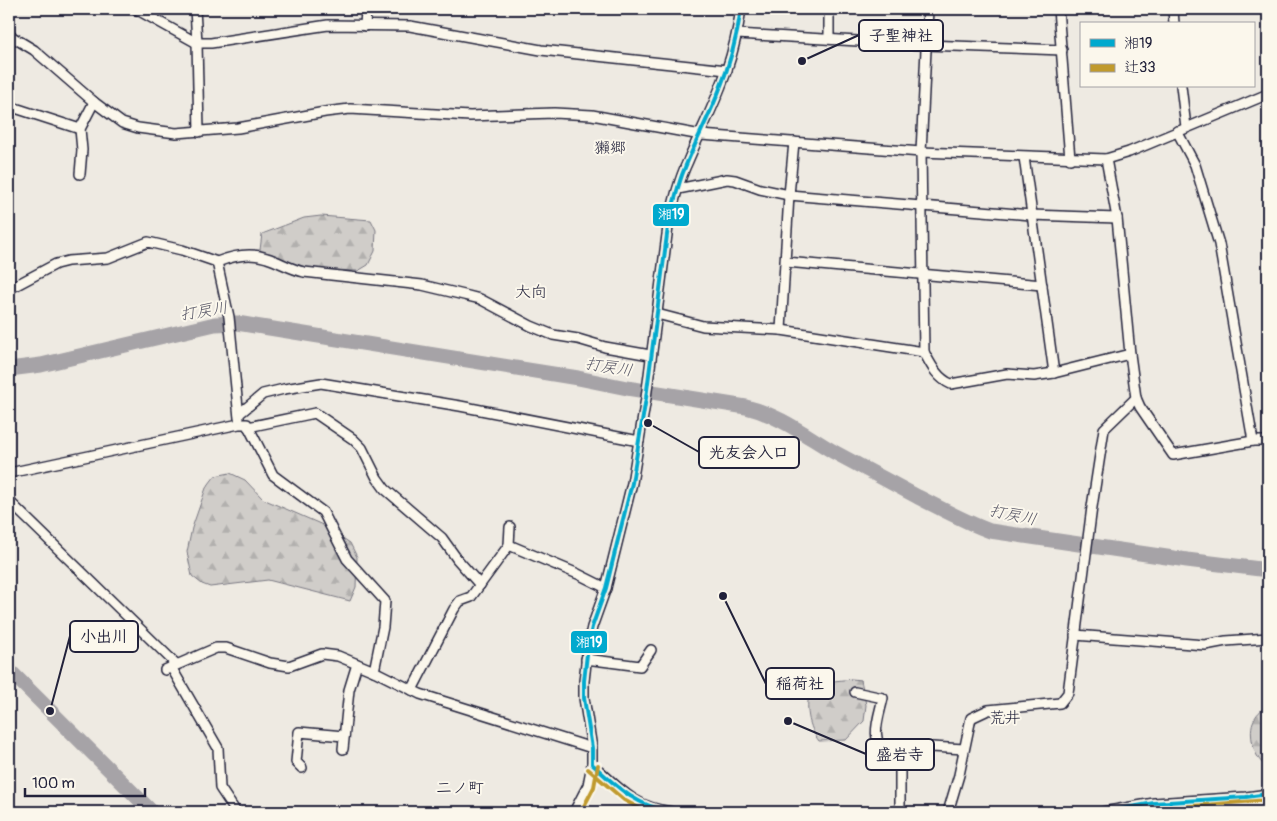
<svg xmlns="http://www.w3.org/2000/svg" width="1277" height="821" font-family="Pangolin,'Klee One',sans-serif">
  <defs>
    <pattern id="forest-firs" width="22" height="20" patternUnits="userSpaceOnUse" patternTransform="scale(1.25)"><rect width="22" height="20" fill="#d0cdc9"/><path d="M5 1l3.5 6h-7zM16 11l3.5 6h-7z" fill="#b2b0ae"/></pattern>
  </defs>
  <rect width="100%" height="100%" fill="#eeeae2"/>
  <filter id="ink" filterUnits="userSpaceOnUse"><feTurbulence type="fractalNoise" baseFrequency=".02" numOctaves="2"/><feDisplacementMap in="SourceGraphic" scale="10" xChannelSelector="R" yChannelSelector="G"/><feConvolveMatrix kernelMatrix="1 2 1 2 8 2 1 2 1" color-interpolation-filters="sRGB"/></filter>
  <g filter="url(#ink)">
    <g fill="url(#forest-firs)" stroke="#797882">
      <path d="M321,216L371,220L376,230L375,251L368,265L358,271L311,269L265,258L260,250L262,234L304,218Z"/>
      <path d="M230,473L245,480L263,499L325,526L350,543L357,557L356,587L350,601L268,580L210,587L202,584L192,576L187,552L192,528L206,488L215,476Z"/>
      <path d="M852,679L861,680L866,705L864,721L846,740L819,741C809,728 804,705 811,689L825,682Z"/>
      <path d="M1268,705V767C1255,762 1248,735 1253,722C1256,714 1261,710 1268,705Z"/>
    </g>
    <g fill="none" stroke-linecap="round" stroke-linejoin="round">
      <g stroke="#a6a3a7" stroke-width="15">
        <path d="M9,369L41,365L215,324L237,323L578,378L627,388L746,407C779,415 805,435 834,452C862,467 890,482 918,497C942,509 965,522 990,531L1187,560L1268,570"/>
        <path d="M9,670L152,812"/>
      </g>
      <g stroke="#22223b" stroke-width="12">
        <g id="minor">
          <path d="M136,9L197,43H211L328,25L410,26L541,50L727,70"/>
          <path d="M195,9L197,43L199,132"/>
          <path d="M829,9V38"/>
          <path d="M928,9L921,152L924,352C931,365 937,378 951,384L1007,374L1034,376L1054,373L1130,354"/>
          <path d="M1058,9L1070,159"/>
          <path d="M1173,9L1174,24"/>
          <path d="M365,26L366,9"/>
          <path d="M737,34L925,45L1062,50"/>
          <path d="M9,35L34,50L94,102L122,123L138,128L176,133L238,128L325,112L350,109L470,116L554,113L592,115L701,135L921,152L1106,159L1129,152L1268,94"/>
          <path d="M1181,86L1186,127"/>
          <path d="M9,106L80,129"/>
          <path d="M1177,131L1195,165L1219,244L1253,441"/>
          <path d="M1024,157L1054,373"/>
          <path d="M1106,159L1117,218L1130,354L1136,398L1140,407L1173,455L1253,441H1268"/>
          <path d="M80,174L82,150L80,129L94,102"/>
          <path d="M678,189L727,179L735,180L760,189L789,195L1031,215L1117,218"/>
          <path d="M217,262L229,317L239,418"/>
          <path d="M786,262L1042,285"/>
          <path d="M9,289L56,264L68,261L108,258L148,242L182,250L217,262C232,256 251,252 267,258C280,262 290,269 304,272L422,285L464,295L480,299L531,326L553,335L578,339L605,347L650,355"/>
          <path d="M657,314L703,326L781,330L924,352"/>
          <path d="M781,330L789,195L794,142"/>
          <path d="M239,414L263,394L284,389L321,383L460,406L639,441"/>
          <path d="M248,427L315,413L353,439L362,448L377,478L385,489L442,538L457,559L480,585"/>
          <path d="M9,473L239,424H247L273,475L323,512L347,559L385,601L383,627L374,671"/>
          <path d="M9,501L176,664"/>
          <path d="M509,545L578,574L606,588"/>
          <path d="M1075,635L1205,645L1226,641L1268,638"/>
          <path d="M586,659L640,666L651,650"/>
          <path d="M171,667L218,748L220,788L236,812"/>
          <path d="M165,670L216,648H226L270,663L289,666L322,654L338,656L374,671L420,694L592,748"/>
          <path d="M412,690L454,609L460,601L471,597L509,545L510,527"/>
          <path d="M855,692L883,698C879,717 868,742 888,753H900L932,747L964,749"/>
          <path d="M343,749L349,690L357,664"/>
          <path d="M592,764C619,788 634,808 672,812"/>
          <path d="M302,768L296,762L299,732L344,736"/>
          <path d="M574,812L588,785L592,764V748L584,698V681L588,645L592,627L606,588L632,483L646,398L668,227C673,205 678,182 688,161C701,130 717,100 727,69C734,49 738,29 741,9"/>
          <path d="M900,812V753"/>
          <path d="M948,812L959,775L971,718L988,710L1060,703L1068,693L1092,507L1104,429L1136,398"/>
          <path d="M1103,812L1154,803L1246,797L1268,794"/>
        </g>
      </g>
      <use href="#minor" stroke="#fbf7ec" stroke-width="9"/>
      <g stroke="#fbf7ec" stroke-width="8">
        <g id="bus-1">
          <path d="M672,812C636,806 618,788 592,764V748L584,698V681L588,645L592,627L606,588L632,483L646,398L668,227C672,210 676,192 682,175C693,146 708,119 719,91C730,64 737,37 741,9"/>
          <path d="M1103,812L1154,803L1246,797L1268,794"/>
        </g>
      </g>
      <g stroke="#fbf7ec" stroke-width="8">
        <g id="bus-2">
          <path d="M588,769L624,800L646,812"/>
          <path d="M581,812L594,787L598,765"/>
          <path d="M1138,812L1155,809L1268,800"/>
        </g>
      </g>
      <use href="#bus-1" stroke="#00a9ce" stroke-width="4"/>
      <use href="#bus-2" stroke="#c09a2d" stroke-width="4"/>
    </g>
  </g>
  <g text-anchor="middle" dominant-baseline="central" stroke-width="4" stroke-linejoin="round" paint-order="stroke">
    <g font-size="16" fill="#22223b" stroke="#fbf7ec">
      <text x="610" y="148">獺郷</text>
      <text x="531" y="292">大向</text>
      <text x="1005" y="718">荒井</text>
      <text x="460" y="788">二ノ町</text>
    </g>
    <g font-size="16" font-style="italic" fill="#575666" stroke="#fbf7ec">
      <text transform="translate(204 311) rotate(-9)">打戻川</text>
      <text transform="translate(609 367) rotate(9)">打戻川</text>
      <text transform="translate(1013 515) rotate(12)">打戻川</text>
    </g>
  </g>
  <path fill="none" stroke="#22223b" stroke-width="2" d="M802 61L859 35M648 423L699 452M50 711L70 636M723 596L766 684M788 721L866 754"/>
  <g fill="#22223b" stroke="#fbf7ec" stroke-width="2">
    <circle cx="802" cy="61" r="5"/>
    <circle cx="648" cy="423" r="5"/>
    <circle cx="50" cy="711" r="5"/>
    <circle cx="723" cy="596" r="5"/>
    <circle cx="788" cy="721" r="5"/>
  </g>
  <g fill="#fbf7ec" stroke="#22223b" stroke-width="2">
    <rect x="859" y="20" width="84" height="31" rx="5"/>
    <rect x="699" y="437" width="100" height="31" rx="5"/>
    <rect x="70" y="621" width="68" height="31" rx="5"/>
    <rect x="766" y="668" width="68" height="31" rx="5"/>
    <rect x="866" y="739" width="68" height="31" rx="5"/>
  </g>
  <g font-size="16" text-anchor="middle" font-weight="bold" fill="#22223b">
    <text x="901" y="41">子聖神社</text>
    <text x="749" y="458">光友会入口</text>
    <text x="104" y="642">小出川</text>
    <text x="800" y="689">稲荷社</text>
    <text x="900" y="760">盛岩寺</text>
  </g>
  <g stroke="#fbf7ec" stroke-width="2">
    <rect x="652" y="203" width="38" height="24" rx="5" fill="#00a9ce"/>
    <rect x="570" y="630" width="38" height="24" rx="5" fill="#00a9ce"/>
  </g>
  <g font-size="14" text-anchor="middle" font-weight="bold" fill="#fff">
    <text x="671" y="219">湘19</text>
    <text x="589" y="647">湘19</text>
  </g>
  <rect width="1277" height="821" fill="none" stroke="#fbf7ec" stroke-width="30"/>
  <rect x="15" y="15" width="1247" height="791" fill="none" stroke="#22223b" stroke-width="2" filter="url(#ink)"/>
  <rect x="1080" y="22" width="175" height="65" fill="#fbf7ec" stroke="#a4a2a5"/>
  <rect x="1090" y="39" width="25" height="8" fill="#00a9ce" stroke="#a4a2a5"/>
  <text x="1124" y="48" font-size="15" fill="#22223b">湘19</text>
  <rect x="1090" y="64" width="25" height="8" fill="#c09a2d" stroke="#a4a2a5"/>
  <text x="1124" y="72" font-size="15" fill="#22223b">辻33</text>
  <path d="M25 788v8h120v-8" fill="none" stroke="#22223b" stroke-width="2.5"/>
  <text x="32" y="788" font-size="15" fill="#22223b" stroke="#fbf7ec" stroke-width="4" paint-order="stroke">100 m</text>
</svg>
